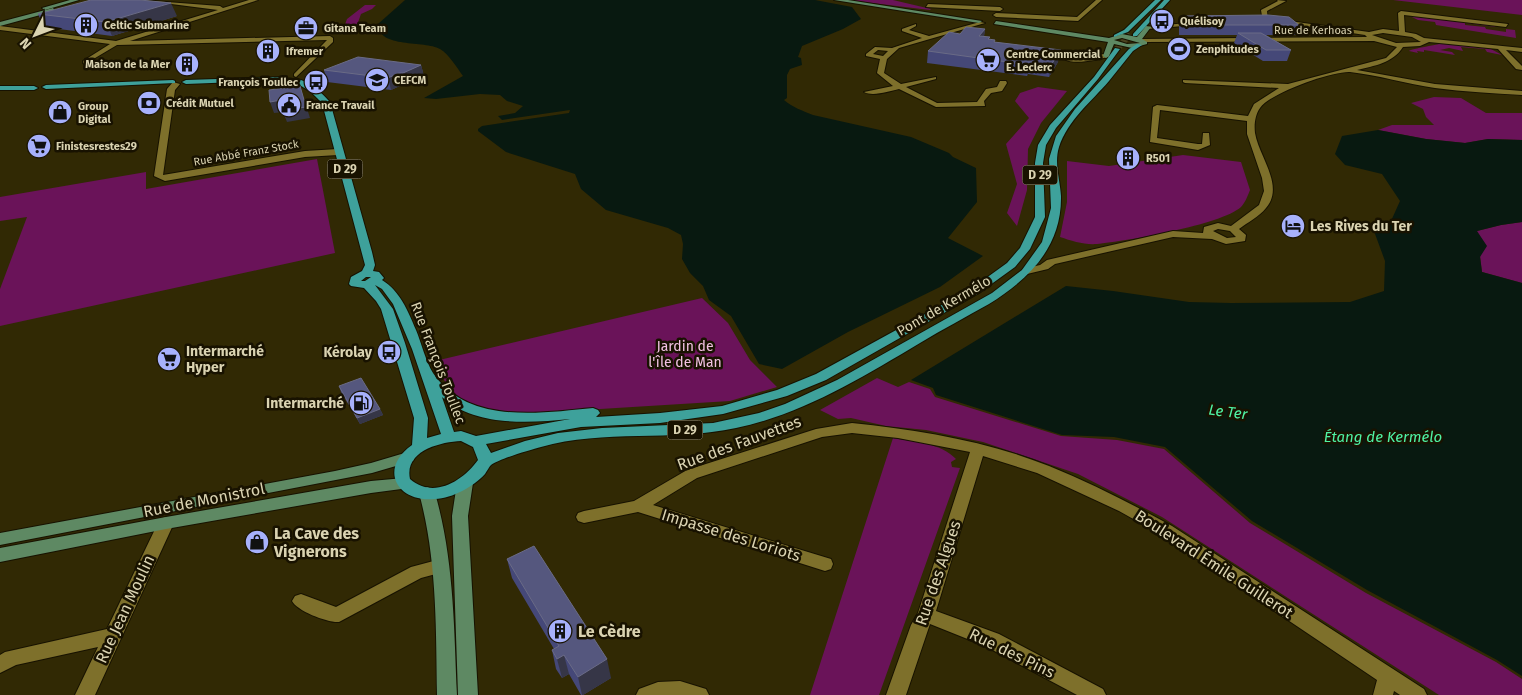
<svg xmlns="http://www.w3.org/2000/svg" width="1522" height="695" font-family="'Fira Sans',sans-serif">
  <rect width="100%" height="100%" fill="#312904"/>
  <g fill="#6a1359">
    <path d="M847,0H893L931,9L930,10Z"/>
    <path d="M1393,0H1522V15Z"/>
    <path d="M365,5H376L372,9L361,14L356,28L343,30L347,19Z"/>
    <path d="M1410,16L1493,25L1496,27L1465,23V25L1485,27L1486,29L1506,32V29L1515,30L1516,38L1436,25L1435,22L1418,20Z"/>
    <path d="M1444,43L1491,49L1502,55L1487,52L1485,49L1461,47L1463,51L1449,48L1440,50L1452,52L1455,55L1424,50V52L1417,51L1418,53L1409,51C1411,49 1440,44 1444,43Z"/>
    <path d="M1038,87L1067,91L1041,123L1028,149L1027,190L1017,226L1007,213L1017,184L1006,144L1029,118L1015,101L1020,93Z"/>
    <path d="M1434,97L1461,98L1486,113H1522V140L1488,139L1465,143L1426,139L1378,130L1392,125H1434L1426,117L1423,109L1411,103Z"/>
    <path d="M1183,155L1241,162L1250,190C1248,195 1245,203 1241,207C1221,225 1126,241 1097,244C1084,245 1072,241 1060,237L1067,202V161L1109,166Z"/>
    <path d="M317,159L335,253L0,326V289L27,217L0,221V197L146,172V189Z"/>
    <path d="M1522,222V283L1482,272L1477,231L1501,225Z"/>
    <path d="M702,298L728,323L750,360L777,387L730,401L519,414L475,407L459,398L448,388L435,361Z"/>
    <path d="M877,378L898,387L909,382L930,389L935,397L1061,436L1117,440L1164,449L1250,523L1366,593L1496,662L1522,679V695H1439L1162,517L1078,474L983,442L926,430L886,426L851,418L838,419L820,410Z"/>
    <path d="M893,438C915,442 941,443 956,459L951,462L952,467L960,468L879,695H810Z"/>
  </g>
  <g fill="#081910">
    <path d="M405,0H815L852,7L861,19L843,29L802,46L798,57L801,58L802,65L790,69L787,75V98L784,100C792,107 803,111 813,115L911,137L949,153L953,157L976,168L977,202L948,238L983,256L940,287L848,332L782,369L759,364L731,316L709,300L703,286L690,273L682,259L683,244L681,235L668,228L606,210L581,189L575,174L506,152L478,131V129L482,126L569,113L570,110L502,120L498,116L515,113L523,106L507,101L500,95L480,94L436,99L424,98L463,76C457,68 449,54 440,49C425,40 378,49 378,24Z"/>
    <path d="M1378,130L1426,139L1465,143L1488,139L1522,140V222L1501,225L1477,231L1487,246L1480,257L1482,272L1522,283V676L1497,660L1367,590L1252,521L1165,447L1114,437L1062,435L936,395L933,388L911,380L1066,286L1113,291L1189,302L1231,303L1350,302L1384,291L1385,261L1371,223L1391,221L1400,201L1382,174L1345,165L1335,154L1342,136Z"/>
  </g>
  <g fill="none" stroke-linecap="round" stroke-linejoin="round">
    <path stroke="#4a421e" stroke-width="6" stroke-dasharray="6 3" stroke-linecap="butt" d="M1117,49L1130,34"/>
    <g stroke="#171201" stroke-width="2">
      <g id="street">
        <path d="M140,0L220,6L223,8L249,0H258L130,41L330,36L333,38V42L296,77L294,76V74L327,40L117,45L85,64L83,63V61L110,44L0,30V26L116,41L218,10Z"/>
        <path d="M1096,0H1102L1078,21L996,17L993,15L996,13L1077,17Z"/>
        <path d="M1277,0L1286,1L1267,11L1268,21L1263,22L1261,10L1278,1Z"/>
        <path d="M928,4L1000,7L1003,9L1000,11L926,7Z"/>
        <path d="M1401,11L1508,24L1506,27L1404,15L1405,32L1416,34L1424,38L1522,48V52L1506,50L1522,66V70L1516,69L1498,49L1429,42L1420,46L1403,47C1393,63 1374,66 1357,70L1435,84L1522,91V95C1493,93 1464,92 1435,88C1407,84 1378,75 1350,72C1332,71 1270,93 1260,108C1255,115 1254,125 1255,133C1259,157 1285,186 1266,208C1259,217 1248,222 1239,229L1246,235L1245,241L1226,244L1212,239L1173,237L1055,264L1048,269L1027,274L1022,271L1023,269L1040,265L1047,260L1173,231L1203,233L1204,227L1218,223L1231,226L1259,205L1264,191L1262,178L1247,134V121L1160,110L1157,138L1198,144H1202L1203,133H1209L1210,145L1198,150L1150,142L1153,107L1157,105L1248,116L1254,104L1279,88L1185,83L1183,82V80L1288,84L1386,58L1397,47L1374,41L1142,42L1140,39L1367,37L1365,35L1279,22L1282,20L1369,32L1383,29L1399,31L1398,13ZM1383,33L1412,37L1421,42L1396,43L1372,35ZM1218,229L1230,231L1236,237L1227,238L1213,231Z"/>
        <path d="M980,22L985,23L899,48L887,59L884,73L901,84L936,77V79L906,87L937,103L977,102L986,89L997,87L1000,81H1006L1007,83L1002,91L991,93L984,101L985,106L936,107L899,89C889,91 873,97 864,92L893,86L877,73L880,59L866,56V54L875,47L892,48L922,38L902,31V29L916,24V26L909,30L929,36ZM878,50L888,51L883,56L873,54Z"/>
        <path d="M1197,22L1195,25L1148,29L1145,27Z"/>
        <path d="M1106,54L1109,56L1108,57C1096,60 1074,65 1064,59L1067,57Z"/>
        <path d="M173,82L180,84L175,90L163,175L305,151L338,149L342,152L338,155L305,157L165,181L154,176L167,89Z"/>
        <path d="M852,423C918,430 987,441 1049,466C1091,483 1132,504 1172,526L1424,689L1427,695H1400L1394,691L1393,695H1373L1377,680L1160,534L1119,511L1037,473L983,456L936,611L999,634L1103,689L1106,695H1077L985,646L930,624L906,695H886L911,625L918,613L970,452L898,438L852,433L822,437L697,478L653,505L831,559L833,564L831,569L825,571L638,512L584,523L578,521L576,517L578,513L584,511L634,501L687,470L816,429Z"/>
        <path d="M166,517L172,519L174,523L95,695H75L98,647L16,665L0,673V655L5,652L107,629L158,523L160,519Z"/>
        <path d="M441,559L447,561L449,566L447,571L421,578L339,622C328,623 297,611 292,601L295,596L301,594L336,607L411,567Z"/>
        <path d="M680,681L706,689L709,695H636L639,689L658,682Z"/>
      </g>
    </g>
    <g stroke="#171201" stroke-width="2">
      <g id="secondary">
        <path d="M70,0H79L45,10L42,8Z"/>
        <path d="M834,0H848L982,21L979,23Z"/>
        <path d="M53,8L55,11L0,26V22Z"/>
        <path d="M996,21L1109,38L1122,34L1137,37L1146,26L1151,27L1142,39L1147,42V44L1132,48L1114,44L1109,56L1106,58L1103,56L1108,42L994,24ZM1122,38L1140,43L1127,44L1114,40Z"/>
        <path d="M408,452L413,453L415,457L413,461L372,473L0,545V533L335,471L371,463Z"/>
        <path d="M404,478L409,480L412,484L409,488L371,493L166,529L0,562V548L166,517L371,481Z"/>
        <path d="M465,478L470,479L473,483L468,516L478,695H458L452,516L457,483L460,479Z"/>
        <path d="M427,487L432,489L435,493C454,559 454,627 457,695H437C436,627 437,559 419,493L422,489Z"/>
      </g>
    </g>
    <g stroke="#171201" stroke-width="2">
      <g id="primary">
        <path d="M1155,0H1161L1128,32L1114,37V35L1124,30Z"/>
        <path d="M1164,0H1170L1137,36H1133V34Z"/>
        <path d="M1137,44L1142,45L1133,51C1125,61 1117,71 1109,81C1091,102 1068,120 1059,147C1054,163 1060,180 1061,196C1062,247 1029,279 989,304C966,317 943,329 920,343C861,378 803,414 736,428C672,442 604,429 541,447C530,450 499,459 491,465C489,467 487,471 485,474C473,487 453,498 435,499C397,503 378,469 412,445L414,418L381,309L376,301L364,288L351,286L349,284L351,277L362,271L365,265L322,103L311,92L293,81V79C306,78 321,92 330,102L372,252L375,265L373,271L379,272L384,278L382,280C400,291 408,311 416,330C421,342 426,362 433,373C468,425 540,413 593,408L598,410L600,413L596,417L660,413L722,406L777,390L816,374L971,289L1007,263L1020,248L1035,217V163L1038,145L1050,125L1094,77L1115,48L1120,49L1098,79L1056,128L1046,145L1043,163L1045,217L1030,249L1015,267L979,293L826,380L787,396L723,414L660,423L581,427L486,444L491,453L525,441L558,433L602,428L713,423L759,413L785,404L837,380L992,293L1022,270L1042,242L1051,208L1049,159L1056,136L1075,109L1129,49ZM366,277H371L365,281H361ZM375,285L382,289L393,304L412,349L441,434L427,438L428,418L405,343L393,309ZM442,397C475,427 529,423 570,419L476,436L461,431L454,432ZM461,441L473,447L478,460C462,482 433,499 410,479C404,451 440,442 461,441Z"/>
        <path d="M284,77L286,78V80L186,84L182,82L186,80Z"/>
        <path d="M173,80L175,81V83L46,89L42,87L46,85Z"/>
        <path d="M0,86H34L38,88L34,90H0Z"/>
      </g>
    </g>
    <use href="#street" fill="#7e702b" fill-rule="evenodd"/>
    <use href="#secondary" fill="#5e8963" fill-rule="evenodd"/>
    <use href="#primary" fill="#3ea19b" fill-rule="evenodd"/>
  </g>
  <g fill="#454878">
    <path d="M38,14L177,16L112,36L44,27Z"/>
    <path d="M1181,16L1299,25L1296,35H1266L1291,50L1287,61H1263L1234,43L1237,35H1179V27Z"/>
    <path d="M985,29L984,37H990L989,39L995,42L1058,62L1049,77L1028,74L1027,76L927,63L928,51L960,34Z"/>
    <path d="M421,65L424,76L406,85H402L391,90L327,82L324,70Z"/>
    <path d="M339,386L380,409L383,415L360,424L341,392Z"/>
    <path d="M507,559L611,678L583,695H581L569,674L562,678L556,669L552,650L554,649L512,578Z"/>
  </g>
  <g fill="#363647">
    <path d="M171,3L177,16L112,36L106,22Z"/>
    <path d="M985,29L983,40L979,36Z"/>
    <path d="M1061,50L1058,62L1049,77L1051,65Z"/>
    <path d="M1030,63L1028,74L1027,76L1029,65Z"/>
    <path d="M421,65L424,76L406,85L403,73Z"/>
    <path d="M399,73L402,85L391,90L388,78Z"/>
    <path d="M300,86L310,118L287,122L283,112L274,113L270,102L281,100Z"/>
    <path d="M380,409L383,415L360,424L357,418Z"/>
    <path d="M564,655L569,674L562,678L557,659Z"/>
    <path d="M607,659L611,678L583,695H582L578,677Z"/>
  </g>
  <g fill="#55577e" stroke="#6a6b86">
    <path d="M91,0H140L171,3L106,22L38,14Z"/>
    <path d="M1268,15L1289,17L1299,25H1182L1181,16Z"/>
    <path d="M966,27L985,29L979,36L990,37L988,39L995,40L994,42L1061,50L1051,65L1030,63L1029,65L928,51L949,32L960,34Z"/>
    <path d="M1238,33H1261L1291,50H1266Z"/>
    <path d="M358,57L421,65L403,73H399L388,78L324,70Z"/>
    <path d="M300,86L306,107L283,110L281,100L270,102L269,90Z"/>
    <path d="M361,378L380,409L357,418L339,386Z"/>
    <path d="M534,546L607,659L578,677L564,655L557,659L552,650L559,646L507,559Z"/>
  </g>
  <defs>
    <g id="bus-disc" transform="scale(1.25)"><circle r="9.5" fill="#a7b1fc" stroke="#181200"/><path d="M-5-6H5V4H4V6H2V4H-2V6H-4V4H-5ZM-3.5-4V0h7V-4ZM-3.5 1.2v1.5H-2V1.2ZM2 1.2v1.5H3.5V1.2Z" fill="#111"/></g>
    <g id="building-disc" transform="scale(1.25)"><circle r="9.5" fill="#a7b1fc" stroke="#181200"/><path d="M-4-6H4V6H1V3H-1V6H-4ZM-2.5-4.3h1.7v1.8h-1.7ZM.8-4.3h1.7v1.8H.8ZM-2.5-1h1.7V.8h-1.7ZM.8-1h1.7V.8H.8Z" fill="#111"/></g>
    <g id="office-disc" transform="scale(1.25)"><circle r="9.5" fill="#a7b1fc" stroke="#181200"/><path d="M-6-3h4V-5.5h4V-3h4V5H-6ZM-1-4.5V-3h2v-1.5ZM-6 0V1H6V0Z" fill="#111"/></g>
    <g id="stadium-disc" transform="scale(1.25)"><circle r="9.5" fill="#a7b1fc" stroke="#181200"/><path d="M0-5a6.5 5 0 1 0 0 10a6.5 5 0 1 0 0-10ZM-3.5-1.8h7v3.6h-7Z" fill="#111"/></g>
    <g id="supermarket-disc" transform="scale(1.25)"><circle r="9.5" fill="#a7b1fc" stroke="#181200"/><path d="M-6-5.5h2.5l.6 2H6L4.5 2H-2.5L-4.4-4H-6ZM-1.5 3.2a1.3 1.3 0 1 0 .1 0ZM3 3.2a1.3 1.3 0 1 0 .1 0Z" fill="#111"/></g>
    <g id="university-disc" transform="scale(1.25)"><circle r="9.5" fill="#a7b1fc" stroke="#181200"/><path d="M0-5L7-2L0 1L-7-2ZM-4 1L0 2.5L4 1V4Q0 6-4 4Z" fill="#111"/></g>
    <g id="bank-disc" transform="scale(1.25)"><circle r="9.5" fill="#a7b1fc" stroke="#181200"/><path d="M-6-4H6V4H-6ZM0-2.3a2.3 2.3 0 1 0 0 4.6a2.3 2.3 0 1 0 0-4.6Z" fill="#111"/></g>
    <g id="civic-disc" transform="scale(1.25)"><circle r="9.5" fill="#a7b1fc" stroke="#181200"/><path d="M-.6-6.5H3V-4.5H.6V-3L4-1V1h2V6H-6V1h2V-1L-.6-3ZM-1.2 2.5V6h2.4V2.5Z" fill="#111"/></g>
    <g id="shop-disc" transform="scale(1.25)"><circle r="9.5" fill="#a7b1fc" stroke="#181200"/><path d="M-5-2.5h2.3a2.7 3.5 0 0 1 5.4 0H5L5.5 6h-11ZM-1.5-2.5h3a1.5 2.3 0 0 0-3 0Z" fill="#111"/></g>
    <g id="hotel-disc" transform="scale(1.25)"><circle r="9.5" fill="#a7b1fc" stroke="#181200"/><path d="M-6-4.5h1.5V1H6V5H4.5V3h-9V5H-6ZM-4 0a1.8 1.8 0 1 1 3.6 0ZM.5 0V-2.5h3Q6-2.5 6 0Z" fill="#111"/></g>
    <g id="fuel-disc" transform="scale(1.25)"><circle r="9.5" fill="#a7b1fc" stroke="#181200"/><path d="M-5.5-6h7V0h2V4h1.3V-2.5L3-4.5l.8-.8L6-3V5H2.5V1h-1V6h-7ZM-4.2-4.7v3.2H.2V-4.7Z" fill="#111"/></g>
  </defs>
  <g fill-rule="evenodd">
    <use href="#bus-disc" x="1162" y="21"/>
    <use href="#building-disc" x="86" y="25"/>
    <use href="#office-disc" x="306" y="28"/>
    <use href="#stadium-disc" x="1179" y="49"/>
    <use href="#building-disc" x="268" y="51"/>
    <use href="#supermarket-disc" x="988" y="60"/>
    <use href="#building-disc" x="187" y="64"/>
    <use href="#university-disc" x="377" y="80"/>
    <use href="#bus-disc" x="316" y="82"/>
    <use href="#bank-disc" x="149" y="103"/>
    <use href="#civic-disc" x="289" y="105"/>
    <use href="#shop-disc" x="60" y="112"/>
    <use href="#supermarket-disc" x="39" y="146"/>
    <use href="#building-disc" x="1128" y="158"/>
    <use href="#hotel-disc" x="1293" y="226"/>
    <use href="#bus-disc" x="389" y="352"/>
    <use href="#supermarket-disc" x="169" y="359"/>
    <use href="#fuel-disc" x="361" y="403"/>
    <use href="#shop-disc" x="257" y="542"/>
    <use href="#building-disc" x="560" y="631"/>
  </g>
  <g text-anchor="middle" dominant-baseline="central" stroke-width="5" stroke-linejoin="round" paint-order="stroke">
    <g font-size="11" font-weight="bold" fill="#dad3b1" stroke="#181200" text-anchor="start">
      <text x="1180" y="21">Quélisoy</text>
      <text x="104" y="25">Celtic Submarine</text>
      <text x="324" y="28">Gitana Team</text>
      <text x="1196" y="49">Zenphitudes</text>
      <text x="286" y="51">Ifremer</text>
      <text x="1006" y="54">Centre Commercial<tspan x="1006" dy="13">E. Leclerc</tspan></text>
      <text x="170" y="64" text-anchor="end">Maison de la Mer</text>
      <text x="394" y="80">CEFCM</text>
      <text x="298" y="82" text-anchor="end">François Toullec</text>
      <text x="166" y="103">Crédit Mutuel</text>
      <text x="306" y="105">France Travail</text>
      <text x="78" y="106">Group<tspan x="78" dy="13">Digital</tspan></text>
      <text x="56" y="146">Finistesrestes29</text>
      <text x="1146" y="158">R501</text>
    </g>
    <g font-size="11" fill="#dad3b1" stroke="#181200">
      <text x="1313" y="30">Rue de Kerhoas</text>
      <text transform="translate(246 153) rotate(-10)">Rue Abbé Franz Stock</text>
    </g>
    <g fill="#181200" stroke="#a0997c" stroke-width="1">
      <rect x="327.5" y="159.5" width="35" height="19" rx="4"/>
      <rect x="1022.5" y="165.5" width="35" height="19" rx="4"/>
      <rect x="667.5" y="420.5" width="35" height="19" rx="4"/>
    </g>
    <g font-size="12" font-weight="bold" fill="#dad3b1">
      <text x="345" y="169">D 29</text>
      <text x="1040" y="175">D 29</text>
      <text x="685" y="430">D 29</text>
    </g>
    <g font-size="14" font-weight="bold" fill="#dad3b1" stroke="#181200" text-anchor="start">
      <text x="1310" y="226">Les Rives du Ter</text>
      <text x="186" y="351">Intermarché<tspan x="186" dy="16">Hyper</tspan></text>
      <text x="372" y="352" text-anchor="end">Kérolay</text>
      <text x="344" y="403" text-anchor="end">Intermarché</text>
    </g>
    <g font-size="14" fill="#dad3b1" stroke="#181200">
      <text transform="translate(944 306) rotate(-30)">Pont de Kermélo</text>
      <text transform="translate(438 363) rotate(69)">Rue François Toullec</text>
    </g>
    <g font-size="14" fill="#f2c1e3" stroke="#181200">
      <text x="685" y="346">Jardin de<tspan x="685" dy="16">l'île de Man</tspan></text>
    </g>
    <g font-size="15" font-style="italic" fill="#4ff3a4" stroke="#181200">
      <text transform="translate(1228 412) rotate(7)">Le Ter</text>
      <text x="1383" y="437">Étang de Kermélo</text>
    </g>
    <g font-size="16" fill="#dad3b1" stroke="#181200">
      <text transform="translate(739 443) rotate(-20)">Rue des Fauvettes</text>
      <text transform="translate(204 500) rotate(-11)">Rue de Monistrol</text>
      <text transform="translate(731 535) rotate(17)">Impasse des Loriots</text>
      <text transform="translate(1214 564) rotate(33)">Boulevard Émile Guillerot</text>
      <text transform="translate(938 573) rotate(-71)">Rue des Algues</text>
      <text transform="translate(125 609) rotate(-65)">Rue Jean Moulin</text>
      <text transform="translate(1012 653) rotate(26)">Rue des Pins</text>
    </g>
    <g font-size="16" font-weight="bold" fill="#dad3b1" stroke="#181200" text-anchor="start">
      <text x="274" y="533">La Cave des<tspan x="274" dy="18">Vignerons</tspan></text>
      <text x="578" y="631">Le Cèdre</text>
    </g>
  </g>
  <g transform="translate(35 35) rotate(228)" stroke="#181200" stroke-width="4" paint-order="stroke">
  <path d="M0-4L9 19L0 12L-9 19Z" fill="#dad3b1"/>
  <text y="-8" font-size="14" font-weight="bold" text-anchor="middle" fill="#dad3b1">N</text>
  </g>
</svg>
